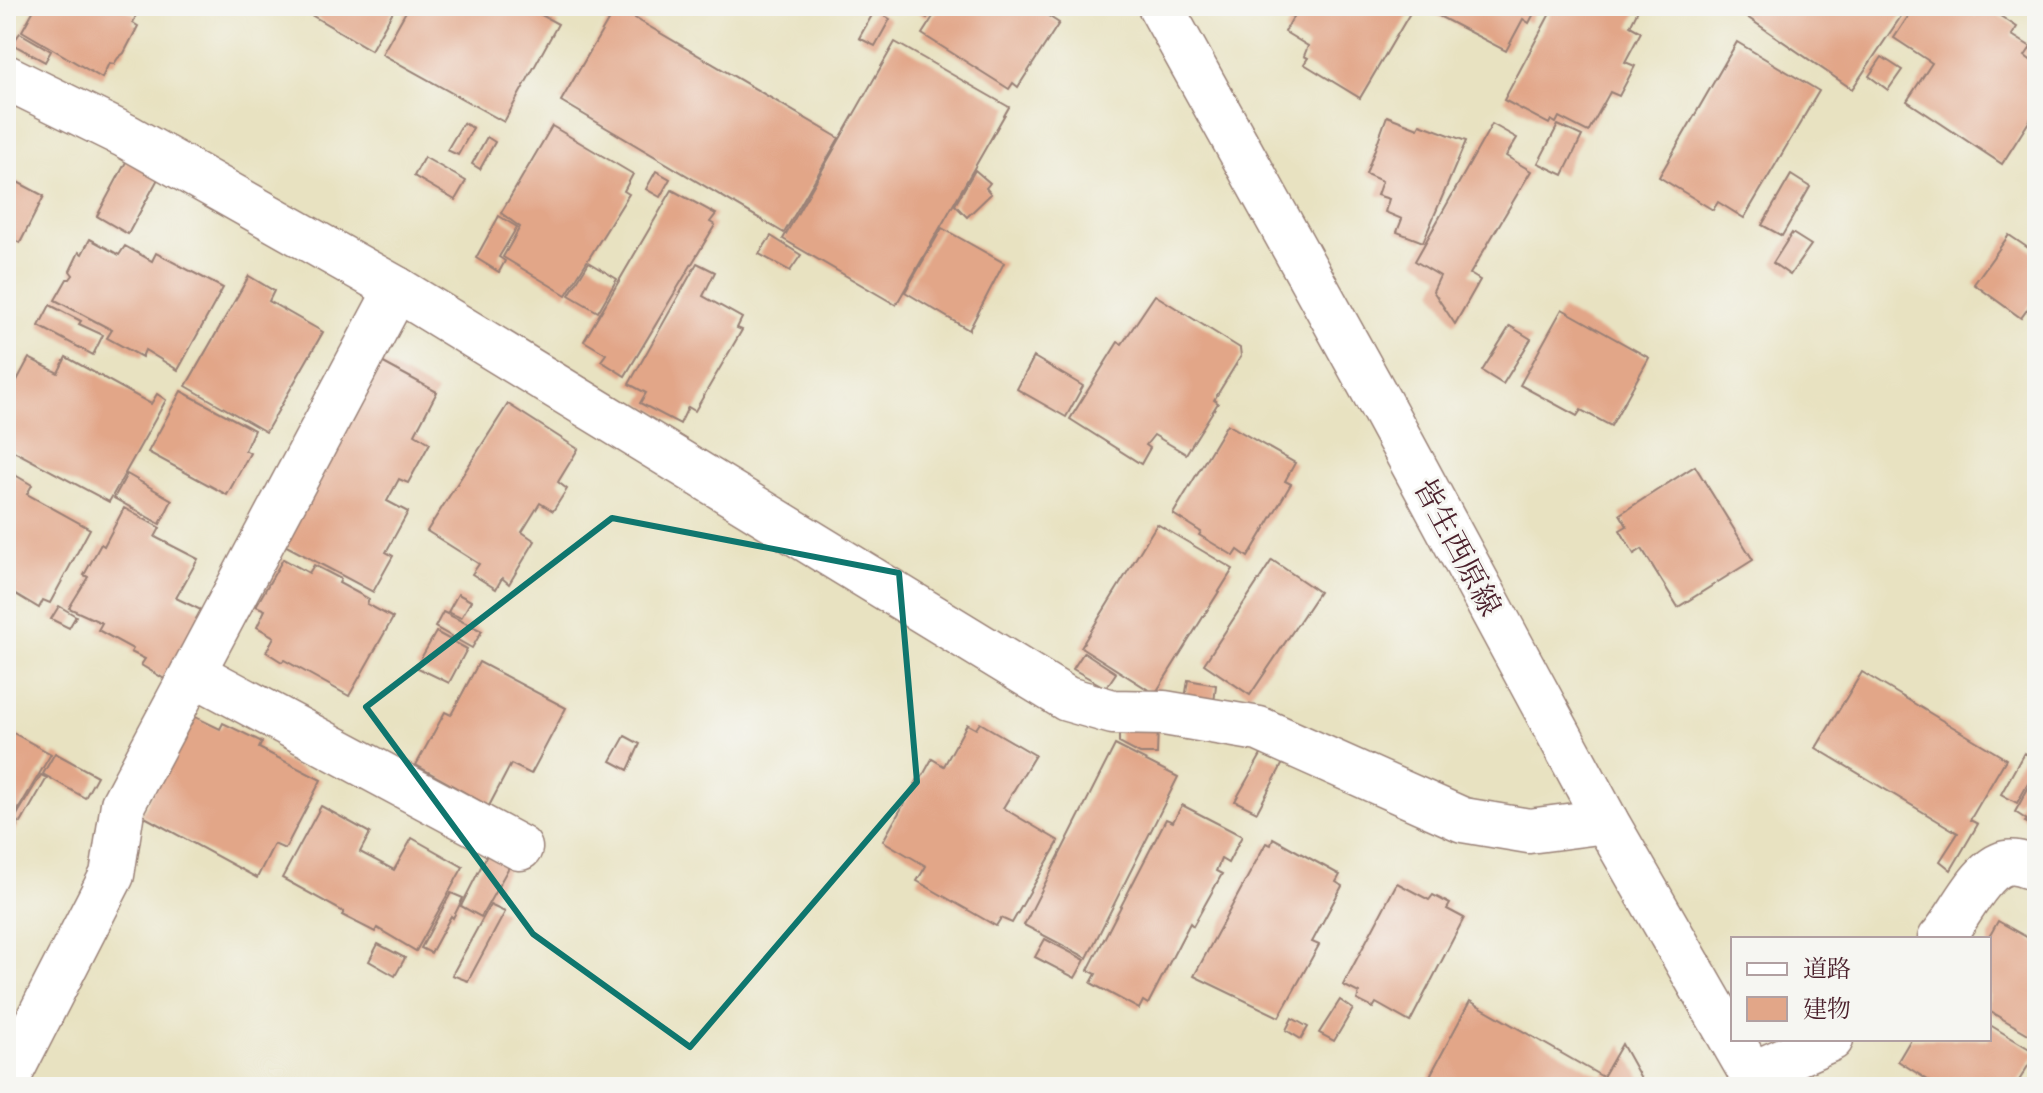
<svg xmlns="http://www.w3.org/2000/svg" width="2043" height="1093" font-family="'EB Garamond','Noto Serif JP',serif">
  <rect width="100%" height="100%" fill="#f6f6f2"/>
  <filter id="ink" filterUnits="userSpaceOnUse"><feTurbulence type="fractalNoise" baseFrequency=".0125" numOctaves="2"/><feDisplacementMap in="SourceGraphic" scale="16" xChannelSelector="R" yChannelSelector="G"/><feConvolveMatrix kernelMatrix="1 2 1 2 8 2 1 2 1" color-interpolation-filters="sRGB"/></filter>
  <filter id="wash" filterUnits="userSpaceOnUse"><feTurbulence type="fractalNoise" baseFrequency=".006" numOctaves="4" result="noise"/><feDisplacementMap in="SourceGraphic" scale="32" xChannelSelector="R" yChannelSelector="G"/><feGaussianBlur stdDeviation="1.8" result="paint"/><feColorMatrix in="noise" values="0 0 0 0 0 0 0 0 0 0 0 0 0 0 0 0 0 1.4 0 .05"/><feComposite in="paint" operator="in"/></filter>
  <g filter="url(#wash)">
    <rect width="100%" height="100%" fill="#e8e2c1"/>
    <g id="blocks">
      <g fill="#e2a688">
        <path d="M36,6H120L136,15L133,23L138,26L124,53L118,58L114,64L109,63L102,78L22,31Z"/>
        <path d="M296,6H396L371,50Z"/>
        <path d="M409,6H525L558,24L504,122L382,54Z"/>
        <path d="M906,6H934L927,18Z"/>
        <path d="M940,6H1033L1059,23L1018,87L1013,83L1009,89L922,34Z"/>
        <path d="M1274,6H1398L1410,13L1360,98L1304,64L1308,58L1304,56L1308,46L1285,32L1293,17Z"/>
        <path d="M1437,6H1538L1529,23L1523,19L1506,51L1433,13Z"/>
        <path d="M1554,6H1640L1630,26L1641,32L1625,62L1635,66L1619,96L1610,92L1588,132L1559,117L1556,123L1551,120L1549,124L1504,100Z"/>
        <path d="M1731,6H1908L1852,89Z"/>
        <path d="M1915,6H1976L1971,13L1976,16L1985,6L2017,27L2012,35L2031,47L2025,56L2037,65V109L2002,164L1907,101L1932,63L1894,38Z"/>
        <path d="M616,7L839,138L784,233L561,101Z"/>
        <path d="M875,10L890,19L875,46L859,38Z"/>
        <path d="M20,33L51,51L45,62L12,44Z"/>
        <path d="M895,42L1009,107L896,305L783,239Z"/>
        <path d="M1737,42L1819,91L1744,218L1718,202L1713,210L1659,177Z"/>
        <path d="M1882,57L1902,70L1888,90L1869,76Z"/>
        <path d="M1387,116L1418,128L1420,124L1466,141L1423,242L1397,232L1402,219L1385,212L1389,199L1377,195L1382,181L1366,174Z"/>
        <path d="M463,123L473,128L458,155L447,150Z"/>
        <path d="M1492,124L1517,138L1506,156L1531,171L1470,274L1480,280L1455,324L1433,291L1440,276L1415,261Z"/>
        <path d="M1558,125L1582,136L1563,175L1538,163Z"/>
        <path d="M552,126L633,174L624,191L629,194L566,295L503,257L520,227L501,213Z"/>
        <path d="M487,137L495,142L480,169L472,164Z"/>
        <path d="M424,157L466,181L455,200L414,176Z"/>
        <path d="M127,160L159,177L128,234L97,216Z"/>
        <path d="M975,170L990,183L986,188L991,194L967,217L955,205Z"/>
        <path d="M656,171L670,179L660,197L646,189Z"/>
        <path d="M1791,175L1810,187L1782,236L1762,225Z"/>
        <path d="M6,176L44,196L20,243L6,235Z"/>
        <path d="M672,190L716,214L710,222L715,225L625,376L601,361L606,354L584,341Z"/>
        <path d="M499,216L517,227L499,257L505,261L499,272L476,258Z"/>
        <path d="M942,228L1004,263L969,330L905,292Z"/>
        <path d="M1792,233L1811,245L1790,275L1773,263Z"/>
        <path d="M2009,235L2037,254V296L2021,318L1974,284Z"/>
        <path d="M771,236L801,255L790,271L759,254Z"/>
        <path d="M90,239L119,255L125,246L152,261L156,253L223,288L178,370L145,350L142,357L107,338L112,330L55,300L67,279H70L73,275L70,271L79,252L82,254Z"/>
        <path d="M589,262L617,279L598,312L569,295Z"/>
        <path d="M697,263L715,272L703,296L742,318L737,328L742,330L695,411L688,407L680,424L640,403L646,393L629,384Z"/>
        <path d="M249,276L274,291L269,301L323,332L266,432L186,386Z"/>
        <path d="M1155,295L1240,348L1241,356L1214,400L1218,403L1186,454L1154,435L1146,445L1150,448L1141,464L1070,419L1118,342L1122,344Z"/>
        <path d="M50,305L81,321L79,324L103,335L93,355L39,326Z"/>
        <path d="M1562,309L1649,358L1611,426L1581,410L1577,416L1520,385Z"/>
        <path d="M1510,326L1531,339L1503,384L1482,371Z"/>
        <path d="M66,357L151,404L157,394L166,400L109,502L6,447V401L29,358L58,373Z"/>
        <path d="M1034,357L1083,386L1066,417L1017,389Z"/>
        <path d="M378,360L437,392L415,434L430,443L408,483L399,479L387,501L408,512L386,552L393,556L373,592L277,541Z"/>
        <path d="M181,391L254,430L245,450L250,453L227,495L148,452Z"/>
        <path d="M508,404L578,449L558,482L567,489L553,511L540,503L522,532L535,541L509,584L502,578L496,589L472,574L479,564L427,531Z"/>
        <path d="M1227,424L1295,463L1285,481L1291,484L1248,557L1238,550L1234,556L1199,535L1201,532L1173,514Z"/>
        <path d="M1695,466L1753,560L1678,607L1642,549L1634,554L1620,530L1627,526L1620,514Z"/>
        <path d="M127,474L172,500L160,524L114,498Z"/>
        <path d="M15,475L32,485L27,494L90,529L50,603L43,600L39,608L9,590L13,584L6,580V483L9,484Z"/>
        <path d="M124,508L160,528L155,537L198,559L176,598L205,612L168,681L141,665L145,659L131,652L133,649L98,630L102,623L69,608L88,577L84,575L101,544L104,546Z"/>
        <path d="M1157,524L1233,569L1155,694L1081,647Z"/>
        <path d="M283,559L309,573L314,565L341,579L339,583L369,599L367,604L393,618L349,696L284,660L282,662L266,652L274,637L257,627L265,610L256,606Z"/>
        <path d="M1272,560L1319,592L1250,695L1204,664Z"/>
        <path d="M458,594L471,601L461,618L448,612Z"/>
        <path d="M59,606L76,616L69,628L51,619Z"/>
        <path d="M443,612L482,631L472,648L435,627Z"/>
        <path d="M436,632L467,649L449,683L416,667Z"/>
        <path d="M1084,652L1116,673L1106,688L1073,669Z"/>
        <path d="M479,662L566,708L531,774L511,764L489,806L416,765L445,712L451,715Z"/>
        <path d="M1862,672L2006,759L1970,820L1978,824L1951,870L1940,861L1958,833L1816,748Z"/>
        <path d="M1188,680L1216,685L1214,703L1185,699Z"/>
        <path d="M193,716L220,729L223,723L262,742L259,748L321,780L285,849L274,844L257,878L141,815Z"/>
        <path d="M980,723L1035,755L1003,808L1059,841L1012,923L1001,918L996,926L917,881L926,866L883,841L919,777H922L932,759L944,766L967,724L976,729Z"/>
        <path d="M1119,726H1158L1157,754H1140L1119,743Z"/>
        <path d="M6,729L51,754L11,822L18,825L6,846Z"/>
        <path d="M625,736L640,744L628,770L611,761Z"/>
        <path d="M1115,745L1178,777L1087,958L1024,925Z"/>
        <path d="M55,753L97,776L85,798L43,774Z"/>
        <path d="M1262,753L1283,763L1257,812L1235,801Z"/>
        <path d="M2024,753L2037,761V768L2017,803L2001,794Z"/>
        <path d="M2037,772V828L2025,822L2027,820L2015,812Z"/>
        <path d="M41,775L47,778L21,823L14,820Z"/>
        <path d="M1182,805L1242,836L1228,863L1221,859L1216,871L1222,874L1193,926L1190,923L1148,1004L1143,1001L1139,1009L1091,983L1096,974L1088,970L1166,819L1173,822Z"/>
        <path d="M321,806L370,833L360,852L394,870L412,838L463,867L416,951L377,928L375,932L342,915L344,912L282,878Z"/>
        <path d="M1273,838L1340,875L1336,882L1342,886L1312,942L1319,945L1279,1017L1194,976L1266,843L1271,845Z"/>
        <path d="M487,855L509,867L481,917L461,906Z"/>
        <path d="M1397,883L1429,900L1433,895L1450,904L1447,909L1464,918L1410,1022L1376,1003L1373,1008L1357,1000L1359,993L1343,985Z"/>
        <path d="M451,893L463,898L453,918L451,916L431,953L421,948Z"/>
        <path d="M490,905L505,912L468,981L452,975Z"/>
        <path d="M1998,921L2037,943V1039L1989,1011V937Z"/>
        <path d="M1045,939L1085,960L1075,978L1035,957Z"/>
        <path d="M378,944L405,958L395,976L369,961Z"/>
        <path d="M1340,1000L1353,1009L1334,1041L1319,1033Z"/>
        <path d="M1470,1001L1603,1077L1622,1044L1642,1080L1639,1087H1424Z"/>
        <path d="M1292,1018L1308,1027L1301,1039L1286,1030Z"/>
        <path d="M1990,1025L2036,1053L2015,1087H1939L1898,1061L1911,1039H1989Z"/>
      </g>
    </g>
  </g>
  <g filter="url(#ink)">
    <use href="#blocks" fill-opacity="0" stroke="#998076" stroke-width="2"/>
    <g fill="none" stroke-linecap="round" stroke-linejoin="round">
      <g stroke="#998076" stroke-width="47">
        <g id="minor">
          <path d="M6,77L126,136L397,289L1067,699L1113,712L1164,713L1259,729L1463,820L1529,831L1606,821"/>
          <path d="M193,673L520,848"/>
          <path d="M1940,939C1959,919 1979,869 2006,863C2016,861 2027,866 2037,869"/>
          <path d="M1752,1074L1831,1039"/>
          <path d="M6,1082L112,875L123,804L397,289"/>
        </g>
      </g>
      <g stroke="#998076" stroke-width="47">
        <path id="major" d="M1160,6L1385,412L1606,821L1759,1087"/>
      </g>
      <use href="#minor" stroke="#fff" stroke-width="44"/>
      <use href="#major" stroke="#fff" stroke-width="44"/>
    </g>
  </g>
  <path fill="none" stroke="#0f766e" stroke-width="6" stroke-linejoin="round" d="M612,518L899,573L917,782L690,1047L533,934L366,707Z"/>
  <g text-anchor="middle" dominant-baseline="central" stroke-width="6" stroke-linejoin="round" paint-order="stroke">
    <g font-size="30" fill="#4a1f2b" stroke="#f6f6f2">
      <text transform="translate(1458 547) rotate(62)">皆生西原線</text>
    </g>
  </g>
  <rect width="2043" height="1093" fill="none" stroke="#f6f6f2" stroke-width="32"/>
  <rect x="1731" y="937" width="260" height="104" fill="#f6f6f2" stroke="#b1a0a2" stroke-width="2"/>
  <rect x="1747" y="963" width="40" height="12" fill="#ffffff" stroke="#b1a0a2" stroke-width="2"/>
  <text x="1803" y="977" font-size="24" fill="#4a1f2b">道路</text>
  <rect x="1747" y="997" width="40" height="24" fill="#e2a688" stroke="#b1a0a2" stroke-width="2"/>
  <text x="1803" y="1017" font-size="24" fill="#4a1f2b">建物</text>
</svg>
